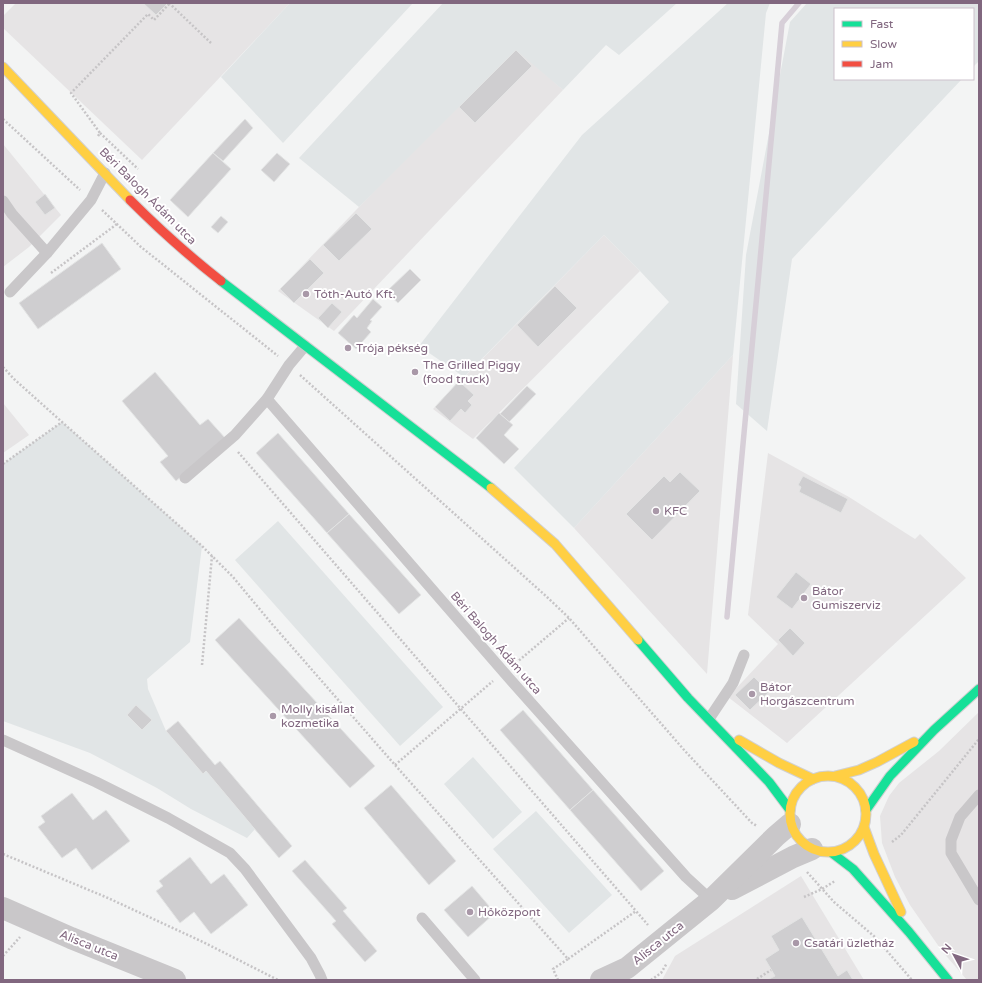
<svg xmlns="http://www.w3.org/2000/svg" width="982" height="983" font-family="'Varela Round',sans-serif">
  <rect width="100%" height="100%" fill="#f3f4f4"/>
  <g fill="#e6e4e5">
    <path d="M16,3H290L142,160L3,28V16Z"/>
    <path d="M514,46L563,90L334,331L278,291Z"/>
    <path d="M3,144L61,215L29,247L3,267Z"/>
    <path d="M604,235L640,271L473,439L433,409Z"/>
    <path d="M733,355L707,674L574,528Z"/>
    <path d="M3,403L29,435L3,453Z"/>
    <path d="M768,453L849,497L915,539L920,534L966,578L787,743L728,697L778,644L748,615Z"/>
    <path d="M979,712V980H967L942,951L910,905L895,877L882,843L880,816L889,796L899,783L939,751Z"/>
    <path d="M801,876L864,980H662L675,956Z"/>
  </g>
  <g fill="#e1e5e6">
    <path d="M290,3H413L283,143L221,77Z"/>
    <path d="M443,3H677L619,55L606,45L563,90L516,50L359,207L299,158Z"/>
    <path d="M728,3H770L766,13L733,355L574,528L514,468L669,302L640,271L604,235L464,377L419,346L582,135Z"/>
    <path d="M807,3H979V61L973,67V9H835V79H962L792,259L767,431L736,404L746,255L790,22Z"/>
    <path d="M62,422L202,546L190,642L147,679L148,689L166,731L203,774L206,771L255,829L247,838L191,809L157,788L90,753L3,721V464Z"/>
    <path d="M278,521L443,707L400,746L235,560Z"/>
    <path d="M473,757L522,812L493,839L444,784Z"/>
    <path d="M536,811L612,895L569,933L493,849Z"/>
  </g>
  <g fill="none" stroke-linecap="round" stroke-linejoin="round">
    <path stroke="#d7cfd8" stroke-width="5.5" d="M727,617L782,23L799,3"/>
  </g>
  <g fill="#cfced0" stroke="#e3e4e4">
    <path d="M143,3H168L156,15Z"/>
    <path d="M516,50L532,66L475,123L459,107Z"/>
    <path d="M245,119L253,128L223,161L213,153Z"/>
    <path d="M213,153L231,169L188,217L170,200Z"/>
    <path d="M277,153L290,164L274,182L261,170Z"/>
    <path d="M45,194L55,208L45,215L35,202Z"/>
    <path d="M356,213L372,229L339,261L323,245Z"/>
    <path d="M221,216L228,222L218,233L211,227Z"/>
    <path d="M102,243L121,269L38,329L19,303Z"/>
    <path d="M310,259L324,273L294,303L280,289Z"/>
    <path d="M410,269L421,280L398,303L386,292Z"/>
    <path d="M555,286L577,308L538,347L517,325Z"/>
    <path d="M373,299L382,307L370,320L372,321L367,328L371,332L356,349L338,333L354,315L357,318Z"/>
    <path d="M332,303L342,312L328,328L318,318Z"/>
    <path d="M155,372L200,425L208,419L226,439L176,481L160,462L168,456L122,401Z"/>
    <path d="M459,381L474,395L468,401L472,405L465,413L461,409L450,421L435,407Z"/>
    <path d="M527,386L536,394L509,422L500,414Z"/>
    <path d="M499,413L513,425L504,435L519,449L504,464L476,438Z"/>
    <path d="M278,433L349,514L327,533L256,453Z"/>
    <path d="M680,472L700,491L652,540L626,514L664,476L670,482Z"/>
    <path d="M803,476L848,499L841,513L799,492L801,487L798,485Z"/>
    <path d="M349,514L421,595L399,614L327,533Z"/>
    <path d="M796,572L811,584L792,609L776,597Z"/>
    <path d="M239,618L375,766L350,788L215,640Z"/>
    <path d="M790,628L805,643L793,656L778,640Z"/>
    <path d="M754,677L769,692L750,710L735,695Z"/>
    <path d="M136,705L152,720L142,730L127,715Z"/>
    <path d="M523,710L593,790L570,810L500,730Z"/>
    <path d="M178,721L215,765L220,761L292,846L279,858L206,771L203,774L166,731Z"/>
    <path d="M391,785L456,861L429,885L364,808Z"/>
    <path d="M593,790L664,871L641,891L570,810Z"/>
    <path d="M72,793L93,820L106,810L130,841L92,870L76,848L62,858L38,827L45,822L41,816Z"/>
    <path d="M190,857L211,884L224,874L248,905L211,934L194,912L180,923L156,891L163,886L159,881Z"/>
    <path d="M305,860L347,908L343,911L377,951L365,962L332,924L336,921L292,871Z"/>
    <path d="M472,886L495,913L468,937L444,910Z"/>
    <path d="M802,917L838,976L847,970L853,980H767L775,976L765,959L779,950L771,936Z"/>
  </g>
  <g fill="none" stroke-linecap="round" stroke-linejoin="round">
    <g stroke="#d1d0d1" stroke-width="11">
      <g id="fast">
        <path d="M221,281L491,488"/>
        <path d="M638,640L688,698L769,782L790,810"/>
        <path d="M866,810L890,776L934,730L979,689"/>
        <path d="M832,853L853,869L909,932L948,980"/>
      </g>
    </g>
    <g stroke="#d1d0d1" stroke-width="11">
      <g id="slow">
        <path d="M3,67L130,200"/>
        <path d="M491,488L555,544L638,640"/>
        <path d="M739,740L779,763L813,779"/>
        <circle cx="828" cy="814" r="38"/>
        <path d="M835,776L859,770L877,762L914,742"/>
        <path d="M864,827L874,854L901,912"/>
      </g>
    </g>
    <g stroke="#d1d0d1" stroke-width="11">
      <path id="jam" d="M130,200C159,229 189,256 221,281"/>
    </g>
    <g stroke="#c6c4c6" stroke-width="2.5" stroke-dasharray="2 2" stroke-linecap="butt">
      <path d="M169,3L211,43"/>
      <path d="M3,119L80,190"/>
      <path d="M100,133L138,169"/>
      <path d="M98,136L100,133L71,93L148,14L154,20L169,4"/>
      <path d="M102,210L141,247L278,356"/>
      <path d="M51,273L117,224"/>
      <path d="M3,367L14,379L62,422L202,546L233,577L272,624L395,765L568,959L553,969L558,980"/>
      <path d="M300,375L547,597L569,618L685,751L752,823L757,826"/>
      <path d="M238,452L636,911"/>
      <path d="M3,464L62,422"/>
      <path d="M516,663L569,618"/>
      <path d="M202,665L212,556"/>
      <path d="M395,765L493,681"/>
      <path d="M892,842L901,835L979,739"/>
      <path d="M3,854L108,898L203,942L278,980"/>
      <path d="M807,872L834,902L875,937L912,980"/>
      <path d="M804,897L822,889L835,881"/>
      <path d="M3,956L20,937"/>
      <path d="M568,959L636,911L648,925"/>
      <path d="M757,979L771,970"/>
      <path d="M651,980L661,973L667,963"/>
    </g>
    <g stroke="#c9c7c9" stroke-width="11">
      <path d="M3,201L12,214L47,253"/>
      <path d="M10,292L47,253L91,200L105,173"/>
      <path d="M267,399L508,677L686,877L711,900"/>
      <path d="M185,478L235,435L267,399L289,365L305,346"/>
      <path d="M709,719L733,683L744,655"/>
      <path d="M3,740L96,782L168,818L230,853L245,869L311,958L320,975L322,980"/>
      <path d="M979,795L960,817L951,840V853L979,900"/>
      <path d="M422,918L475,980"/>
    </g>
    <g stroke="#c9c7c9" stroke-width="22">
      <path d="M732,889L793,857L812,849"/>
      <path d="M3,908L71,938L175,980"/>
      <path d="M601,980L627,968L711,900L776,836L790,824"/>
    </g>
    <use href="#fast" stroke="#16e098" stroke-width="9"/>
    <use href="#slow" stroke="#ffcf43" stroke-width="9"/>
    <use href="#jam" stroke="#f24e42" stroke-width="9"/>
  </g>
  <g fill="#a998a8" stroke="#fff" stroke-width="1.5">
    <circle cx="306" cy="294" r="4"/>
    <circle cx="348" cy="348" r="4"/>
    <circle cx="415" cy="372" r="4"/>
    <circle cx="656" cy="511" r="4"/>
    <circle cx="804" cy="598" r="4"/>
    <circle cx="752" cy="694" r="4"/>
    <circle cx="273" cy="716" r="4"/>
    <circle cx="470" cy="912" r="4"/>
    <circle cx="796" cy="943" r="4"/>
  </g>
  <g text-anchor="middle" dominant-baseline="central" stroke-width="4" stroke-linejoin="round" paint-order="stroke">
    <g font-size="12" fill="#81677f" stroke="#fff">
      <text transform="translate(148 196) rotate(45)">Béri Balogh Ádám utca</text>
      <text transform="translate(496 643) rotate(49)">Béri Balogh Ádám utca</text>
      <text transform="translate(658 943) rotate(-39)">Alisca utca</text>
      <text transform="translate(89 945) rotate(22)">Alisca utca</text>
    </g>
    <g font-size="12" fill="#81677f" stroke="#fff" text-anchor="start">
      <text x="314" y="294">Tóth-Autó Kft.</text>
      <text x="356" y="348">Trója pékség</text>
      <text x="423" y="365">The Grilled Piggy<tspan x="423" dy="14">(food truck)</tspan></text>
      <text x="664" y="511">KFC</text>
      <text x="812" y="591">Bátor<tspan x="812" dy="14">Gumiszerviz</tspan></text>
      <text x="760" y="687">Bátor<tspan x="760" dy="14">Horgászcentrum</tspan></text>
      <text x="281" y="709">Molly kisállat<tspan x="281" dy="14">kozmetika</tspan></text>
      <text x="478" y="912">Hőközpont</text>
      <text x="804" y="943">Csatári üzletház</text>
    </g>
  </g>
  <rect width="982" height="983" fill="none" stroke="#81677f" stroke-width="8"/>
  <rect x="834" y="8" width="140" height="72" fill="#ffffff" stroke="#cdc2cc"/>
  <rect x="842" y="21" width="20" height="6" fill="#16e098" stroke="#cdc2cc"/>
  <text x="870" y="28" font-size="12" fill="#81677f">Fast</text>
  <rect x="842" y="41" width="20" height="6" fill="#ffcf43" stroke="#cdc2cc"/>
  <text x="870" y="48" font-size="12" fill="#81677f">Slow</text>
  <rect x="842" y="61" width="20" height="6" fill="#f24e42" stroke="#cdc2cc"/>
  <text x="870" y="68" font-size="12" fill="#81677f">Jam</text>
  <g transform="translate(954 955) rotate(310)" stroke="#ffffff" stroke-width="3" paint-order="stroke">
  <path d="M0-3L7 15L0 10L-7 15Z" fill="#81677f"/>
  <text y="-6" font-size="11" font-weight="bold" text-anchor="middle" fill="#81677f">N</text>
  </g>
</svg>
